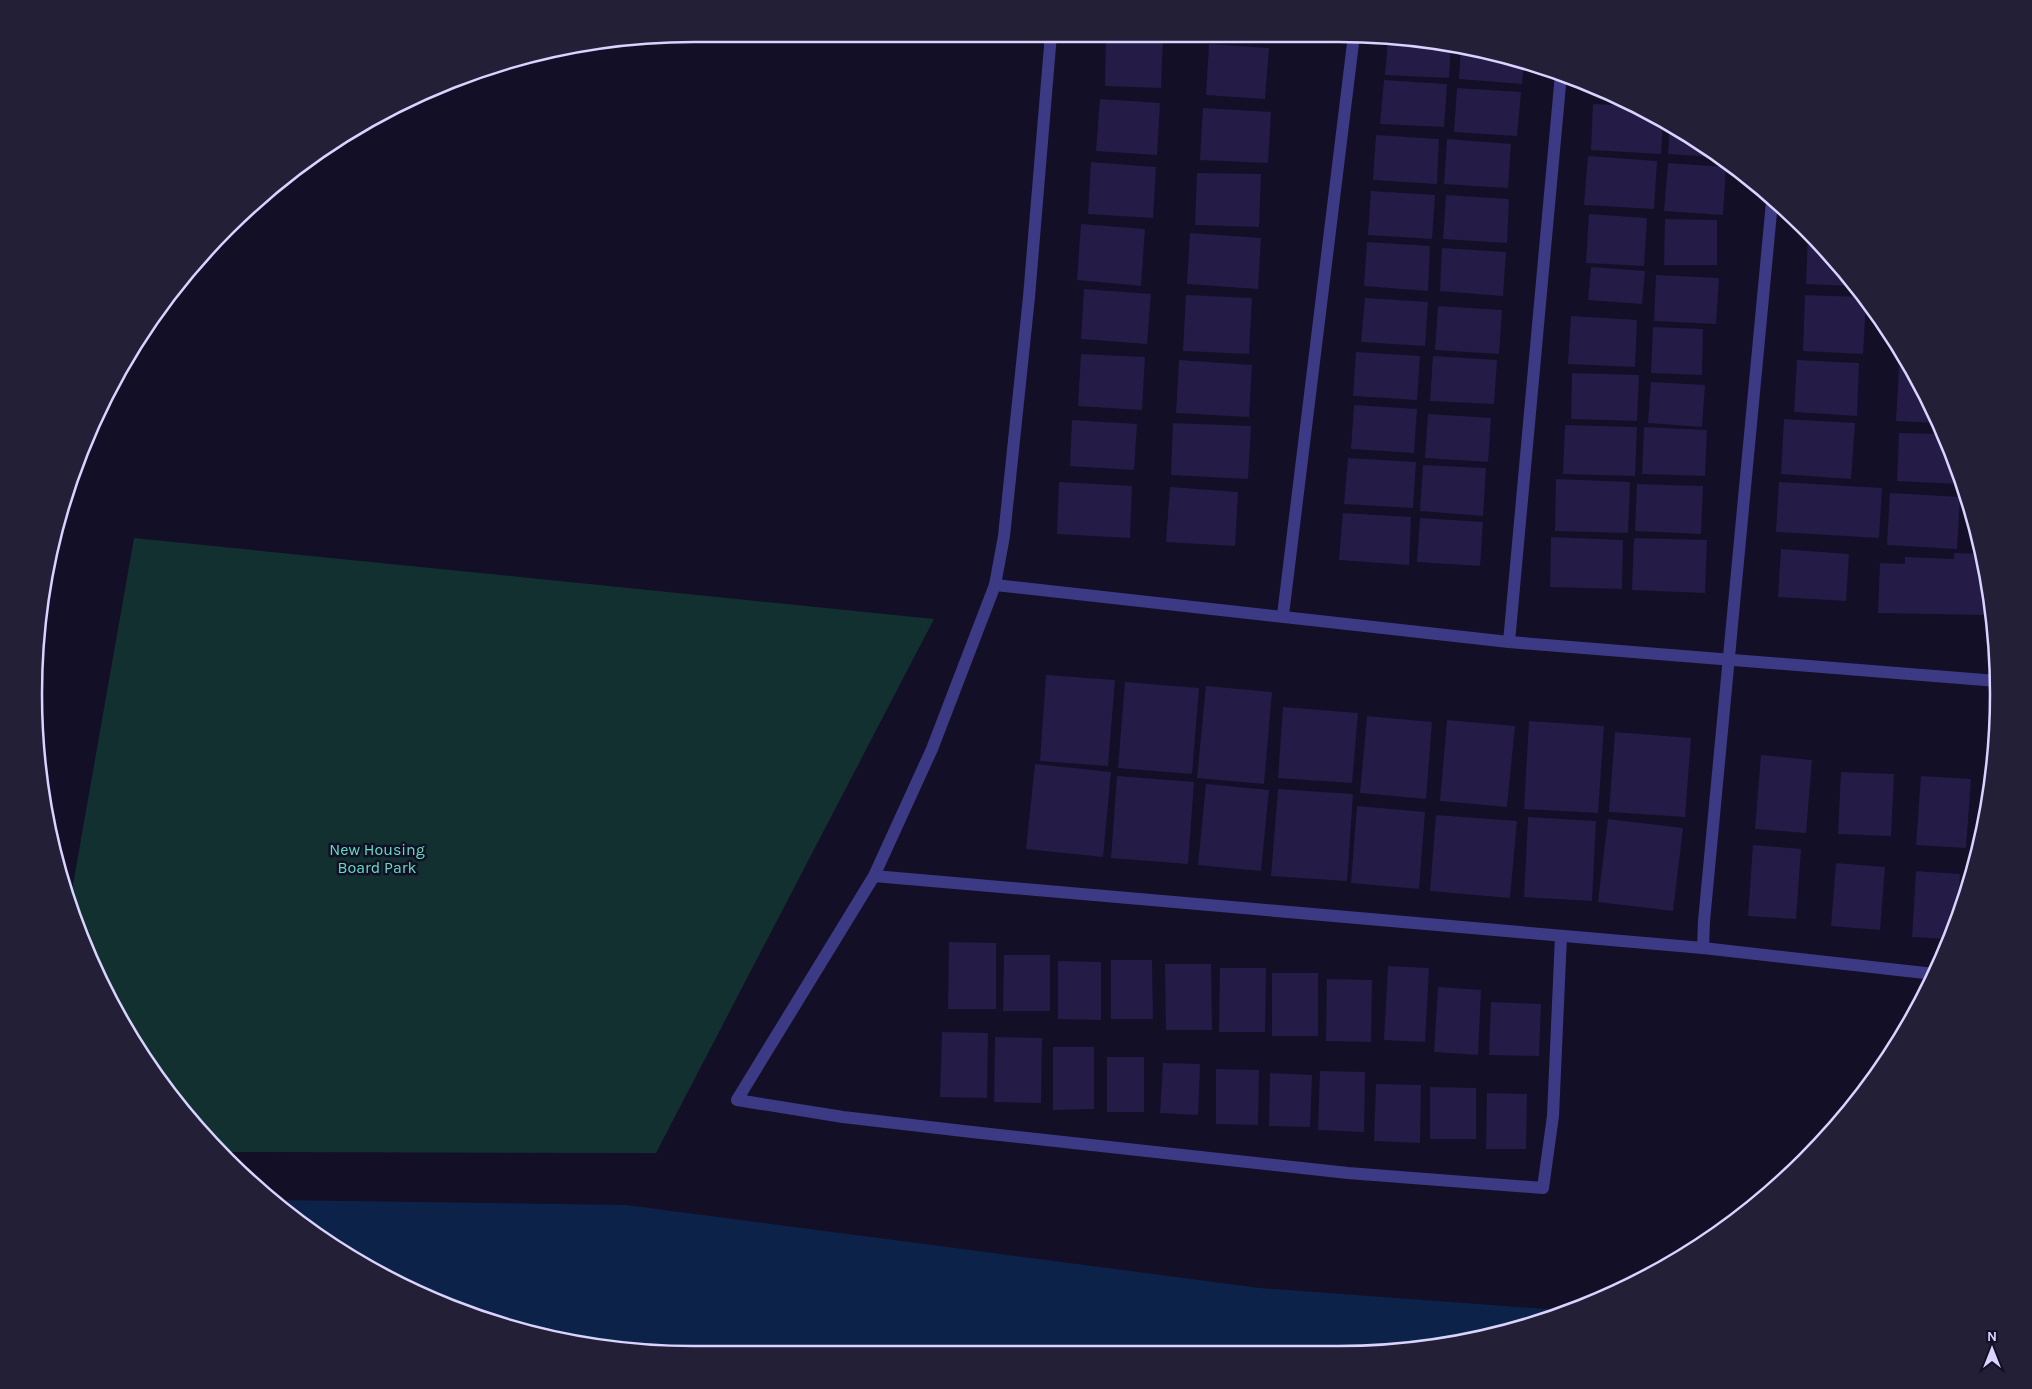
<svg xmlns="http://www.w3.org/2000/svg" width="2032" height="1389" font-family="Karla,sans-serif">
  <rect width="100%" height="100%" fill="#130f26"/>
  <path fill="#12302f" d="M134,538L934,619L656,1153L219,1152L145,1062L102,987L71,896Z"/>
  <path fill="#0c2248" d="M274,1200L626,1205L1260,1288L1561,1310L1466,1343L1338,1355H694L565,1342L441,1305L327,1244Z"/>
  <g fill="#241b47">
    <path d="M1211,34H1277V43L1211,38Z"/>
    <path d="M1106,35L1163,37L1161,88L1105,86Z"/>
    <path d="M1388,39L1451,45L1449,78L1385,75Z"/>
    <path d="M1209,44L1269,48L1265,99L1206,95Z"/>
    <path d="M1461,46L1524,62L1522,84L1459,79Z"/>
    <path d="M1384,80L1447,84L1444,127L1380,124Z"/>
    <path d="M1457,88L1521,92L1517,136L1454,132Z"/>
    <path d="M1100,99L1160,103L1157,155L1096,151Z"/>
    <path d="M1593,104L1632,106L1663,120L1661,154L1591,150Z"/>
    <path d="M1203,108L1271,112L1268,163L1200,160Z"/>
    <path d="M1670,124L1713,157L1668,154Z"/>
    <path d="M1376,135L1439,139L1437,184L1373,180Z"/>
    <path d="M1447,139L1511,144L1508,188L1444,184Z"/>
    <path d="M1588,156L1657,161L1654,209L1584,205Z"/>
    <path d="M1091,162L1156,167L1153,218L1088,214Z"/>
    <path d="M1668,163L1726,167L1723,215L1664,211Z"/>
    <path d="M1197,173L1261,174L1259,227L1195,225Z"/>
    <path d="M1371,191L1435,195L1432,239L1368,235Z"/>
    <path d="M1446,195L1509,199L1507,243L1443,239Z"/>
    <path d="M1589,214L1647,218L1644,266L1586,263Z"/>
    <path d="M1665,219L1717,220V265H1664Z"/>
    <path d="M1081,224L1145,229L1141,286L1077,280Z"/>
    <path d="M1808,232L1853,286L1806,284Z"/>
    <path d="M1190,233L1261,238L1258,289L1187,284Z"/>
    <path d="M1367,242L1430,246L1428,291L1364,286Z"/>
    <path d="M1442,248L1506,252L1503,296L1440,291Z"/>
    <path d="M1591,267L1645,271L1642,304L1588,300Z"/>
    <path d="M1656,275L1719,278L1716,324L1654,321Z"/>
    <path d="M1084,289L1151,294L1147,344L1081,339Z"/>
    <path d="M1186,295L1252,298L1249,354L1183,351Z"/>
    <path d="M1805,295L1862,297L1866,301L1863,354L1803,351Z"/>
    <path d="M1365,298L1428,302L1425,346L1361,342Z"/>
    <path d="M1438,306L1502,310L1499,354L1435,350Z"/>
    <path d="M1571,316L1637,320L1635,367L1568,364Z"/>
    <path d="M1653,327L1703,329L1702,375L1651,373Z"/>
    <path d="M1356,352L1420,356L1417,400L1353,396Z"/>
    <path d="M1081,354L1145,357L1142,410L1078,406Z"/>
    <path d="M1433,356L1497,360L1494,404L1430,401Z"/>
    <path d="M1179,360L1252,365L1249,417L1176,413Z"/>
    <path d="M1797,360L1859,363L1857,416L1794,412Z"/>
    <path d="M1899,367L1908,368L1938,423L1896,421Z"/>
    <path d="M1572,373L1639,375L1637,421L1571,419Z"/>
    <path d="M1651,382L1705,385L1702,427L1648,423Z"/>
    <path d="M1354,405L1417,409L1414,453L1351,449Z"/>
    <path d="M1428,414L1491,418L1488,462L1425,458Z"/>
    <path d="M1784,419L1855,423L1851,479L1781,474Z"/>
    <path d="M1072,420L1137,424L1134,470L1070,466Z"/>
    <path d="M1173,423L1251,426L1248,479L1171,475Z"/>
    <path d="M1565,425L1637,427L1635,476L1563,474Z"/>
    <path d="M1644,427L1707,430L1705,476L1642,474Z"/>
    <path d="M1899,433L1944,434L1959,477V484L1897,481Z"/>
    <path d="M1348,458L1416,462L1413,508L1344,504Z"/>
    <path d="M1423,465L1486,468L1483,516L1420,511Z"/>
    <path d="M1556,479L1630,482L1628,533L1555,531Z"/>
    <path d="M1059,482L1132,486L1130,538L1057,534Z"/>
    <path d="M1779,482L1882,488L1879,538L1776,532Z"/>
    <path d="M1637,484L1703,486L1701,534L1635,531Z"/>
    <path d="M1170,487L1238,492L1235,546L1166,542Z"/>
    <path d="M1890,493L1960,497L1957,549L1887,545Z"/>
    <path d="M1343,513L1411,517L1409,565L1339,560Z"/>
    <path d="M1420,518L1483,522L1480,566L1417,562Z"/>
    <path d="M1551,537L1623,540L1622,589L1550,587Z"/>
    <path d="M1634,538L1707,540L1705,593L1632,590Z"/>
    <path d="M1781,549L1849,554L1846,601L1778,597Z"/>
    <path d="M1954,553L1982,554L1988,588L1986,615L1878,613L1880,563L1905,564V557L1954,559Z"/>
    <path d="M1046,675L1115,680L1108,766L1040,761Z"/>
    <path d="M1125,682L1199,688L1192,774L1118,768Z"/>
    <path d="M1206,686L1272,692L1264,784L1197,778Z"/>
    <path d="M1283,707L1358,713L1352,783L1278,778Z"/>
    <path d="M1367,716L1432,722L1426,799L1360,793Z"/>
    <path d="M1447,720L1515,726L1507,807L1440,801Z"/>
    <path d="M1529,721L1604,726L1598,813L1524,809Z"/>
    <path d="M1615,732L1691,738L1685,817L1609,812Z"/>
    <path d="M1761,755L1812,760L1806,833L1755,829Z"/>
    <path d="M1035,764L1111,772L1103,857L1026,849Z"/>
    <path d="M1841,772L1894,774L1891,836L1838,834Z"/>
    <path d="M1117,776L1194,782L1188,864L1111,858Z"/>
    <path d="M1921,776L1971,779L1966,848L1916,845Z"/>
    <path d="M1206,784L1269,790L1261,871L1198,865Z"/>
    <path d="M1278,789L1353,794L1347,881L1271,876Z"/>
    <path d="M1357,806L1425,812L1419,889L1351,883Z"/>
    <path d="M1436,815L1517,821L1510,898L1430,891Z"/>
    <path d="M1528,817L1596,821L1592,901L1524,897Z"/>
    <path d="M1608,819L1683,828L1673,911L1598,902Z"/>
    <path d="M1753,845L1801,849L1796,919L1748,916Z"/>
    <path d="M1836,863L1885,867L1880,930L1831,926Z"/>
    <path d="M1916,871L1960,874L1958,914L1950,939L1912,937Z"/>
    <path d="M949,942L996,943V1009H948Z"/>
    <path d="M1004,955H1050V1011H1003Z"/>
    <path d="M1111,960H1152L1153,1019H1111Z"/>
    <path d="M1058,961L1101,962V1020L1058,1019Z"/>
    <path d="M1165,964H1211L1212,1030H1166Z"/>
    <path d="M1388,966L1429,968L1425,1042L1384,1040Z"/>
    <path d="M1220,968H1266L1265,1032H1219Z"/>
    <rect x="1272" y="973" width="46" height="63"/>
    <path d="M1327,979L1372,980L1371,1042L1326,1041Z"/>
    <path d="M1438,987L1481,990L1478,1055L1434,1052Z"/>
    <path d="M1491,1002L1541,1004L1539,1056L1489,1055Z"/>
    <path d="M942,1032L988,1033L987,1098L940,1097Z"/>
    <path d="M995,1037L1042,1038L1041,1103L994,1102Z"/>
    <path d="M1053,1047H1094V1109L1053,1110Z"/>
    <rect x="1107" y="1057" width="37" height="55"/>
    <path d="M1163,1063L1200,1064L1198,1115L1160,1113Z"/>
    <path d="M1216,1069L1259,1070L1258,1125L1216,1124Z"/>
    <path d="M1320,1071L1365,1072L1364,1132L1318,1130Z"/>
    <path d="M1270,1073L1312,1075L1310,1127L1269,1126Z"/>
    <path d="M1376,1084L1421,1085L1420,1143L1374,1141Z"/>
    <path d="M1430,1087L1476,1088V1139H1430Z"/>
    <path d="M1487,1093L1527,1094L1526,1149H1486Z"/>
  </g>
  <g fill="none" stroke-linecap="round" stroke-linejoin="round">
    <g stroke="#3d3a85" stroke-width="12">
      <path d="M1051,34L1029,297L1004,536L995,585L1509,642L1997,681"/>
      <path d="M995,585L932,749L874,876L737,1100L843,1117L972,1132L1348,1173L1543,1188L1553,1116L1561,936"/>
      <path d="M1283,615L1354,35"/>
      <path d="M1509,642L1561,74"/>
      <path d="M874,876L1703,948L1934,974"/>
      <path d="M1703,948L1704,921L1772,202"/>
    </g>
  </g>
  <g text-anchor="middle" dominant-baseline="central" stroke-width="5" stroke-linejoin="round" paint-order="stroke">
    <g font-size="16" fill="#5fe0c0" stroke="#130f26">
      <text x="377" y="849">New Housing<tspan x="377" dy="18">Board Park</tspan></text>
    </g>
  </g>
  <path d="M0 0H2032V1389H0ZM694 42H1338A652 652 0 0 1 1990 694V694A652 652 0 0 1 1338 1346H694A652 652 0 0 1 42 694V694A652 652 0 0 1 694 42Z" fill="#231f37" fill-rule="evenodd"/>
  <path fill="none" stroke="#d9d4ff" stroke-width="2.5" d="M694 42H1338A652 652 0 0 1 1990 694V694A652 652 0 0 1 1338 1346H694A652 652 0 0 1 42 694V694A652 652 0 0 1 694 42Z"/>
  <g transform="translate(1992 1349)" stroke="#130f26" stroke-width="4" paint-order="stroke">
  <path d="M0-4L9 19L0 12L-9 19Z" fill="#d9d4ff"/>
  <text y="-8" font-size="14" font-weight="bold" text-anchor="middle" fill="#d9d4ff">N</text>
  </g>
</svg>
